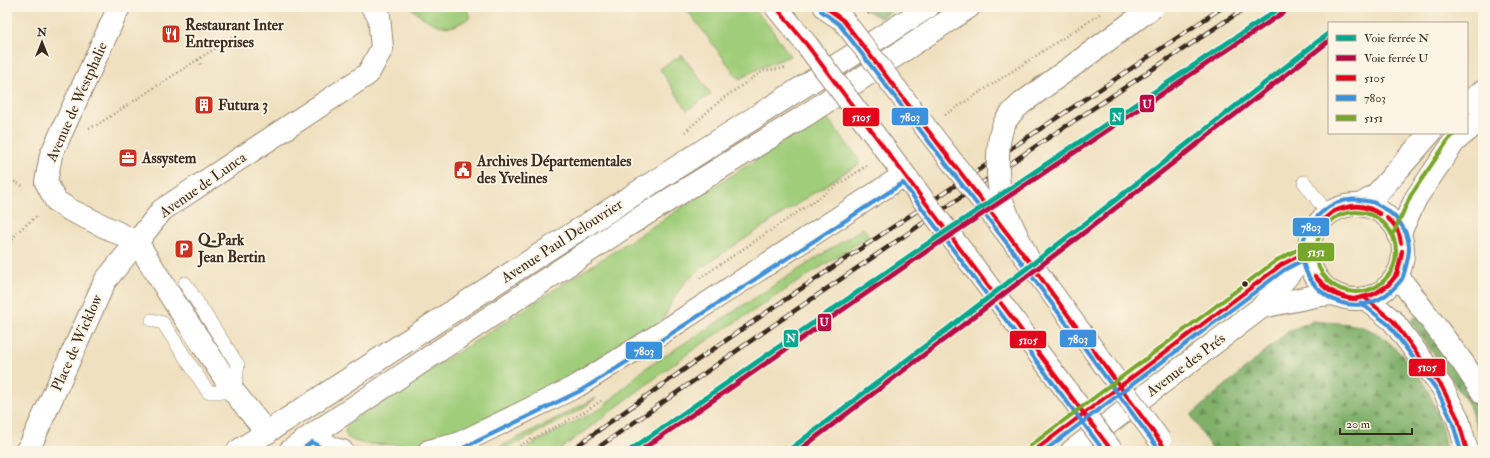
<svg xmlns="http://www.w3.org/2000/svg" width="1490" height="458" font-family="'IM FELL Double Pica',serif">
  <defs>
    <pattern id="forest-firs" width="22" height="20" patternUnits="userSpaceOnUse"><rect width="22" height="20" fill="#80b06a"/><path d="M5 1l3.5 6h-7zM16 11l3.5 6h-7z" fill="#6a8f57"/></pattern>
  </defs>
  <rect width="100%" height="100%" fill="#fcf5e5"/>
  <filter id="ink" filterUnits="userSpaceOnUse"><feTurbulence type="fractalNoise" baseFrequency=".025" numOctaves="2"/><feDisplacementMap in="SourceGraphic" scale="8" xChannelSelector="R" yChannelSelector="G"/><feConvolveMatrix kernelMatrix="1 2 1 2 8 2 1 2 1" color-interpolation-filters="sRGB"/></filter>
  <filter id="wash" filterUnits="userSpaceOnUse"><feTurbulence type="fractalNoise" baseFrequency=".012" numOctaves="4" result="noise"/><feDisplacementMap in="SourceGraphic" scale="16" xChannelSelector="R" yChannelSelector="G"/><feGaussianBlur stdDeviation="0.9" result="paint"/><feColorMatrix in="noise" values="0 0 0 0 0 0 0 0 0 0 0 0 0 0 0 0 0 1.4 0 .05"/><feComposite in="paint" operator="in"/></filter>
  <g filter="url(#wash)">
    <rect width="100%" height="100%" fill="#efe0bf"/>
    <g fill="#a0cd7a" stroke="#6e7c4c">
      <path d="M411,7H465L471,17C465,20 460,24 454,26C441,30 419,17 411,7Z"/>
      <path d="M685,7H752L769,26L790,56L760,68L739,79Z"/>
      <path d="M682,55L711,94L687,110L660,69Z"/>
      <path d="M825,115L857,157L859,165L847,171L705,265L686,281L673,299L662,322L573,377L467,431L436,441L407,445L366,444L354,441L348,438L345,432L346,427L350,422Z"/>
      <path d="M863,228L869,236L694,349L558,451H519L602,408L643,370Z"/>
      <path d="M596,398L582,409L502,451H492Z"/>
    </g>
    <g fill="url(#forest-firs)" stroke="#5e6d44">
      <path d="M860,7H898L881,18Z"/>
      <path d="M1418,315L1458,370L1480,405L1483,411V446L1469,405L1411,321Z"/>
      <path d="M1313,321C1330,323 1349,322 1365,328C1380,333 1389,342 1400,353C1428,382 1440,411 1446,451H1213L1191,415L1290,330Z"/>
    </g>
  </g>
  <g filter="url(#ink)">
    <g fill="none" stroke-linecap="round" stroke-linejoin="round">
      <g stroke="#95856e" stroke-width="14">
        <g id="lane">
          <path d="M1304,182L1328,214"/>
          <path d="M152,320L163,323L208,392H234L238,365L185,283"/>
          <path d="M1034,451L1281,265L1300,255"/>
        </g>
      </g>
      <g stroke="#95856e" stroke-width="24">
        <g id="street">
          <path d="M1467,103L1483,91"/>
          <path d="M1467,131L1483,117"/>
          <path d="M1360,205L1375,196L1430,133"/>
          <circle cx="1356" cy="252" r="47"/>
          <path d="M1399,235L1416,198L1454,142L1464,133"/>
          <path d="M1262,307L1320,295L1335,294"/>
          <path d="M267,433L234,392L173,300L137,242L162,210L368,74L382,48L379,16L372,7"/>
          <path d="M26,451L30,446L105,281L137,242L70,210L56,201L46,182L51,155L119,7"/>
          <path d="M1072,451L1262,307L1308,251"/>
        </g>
      </g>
      <g stroke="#95856e" stroke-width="24">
        <g id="secondary">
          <path d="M776,7L807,45"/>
          <path d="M825,7L829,11L843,20"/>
          <path d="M1397,275L1463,363L1483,393"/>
          <path d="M1365,298L1393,321L1442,387L1458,419L1467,451"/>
        </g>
      </g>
      <g stroke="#95856e" stroke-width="24">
        <g id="primary">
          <path d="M312,435L334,449L342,451"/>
          <path d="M238,451L536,257L928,7"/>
          <path d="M290,451L312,435L622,229L806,115L969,7"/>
          <path d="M429,451L458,444L577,386"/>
        </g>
      </g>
      <g stroke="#95856e" stroke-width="2.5" stroke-dasharray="1 3" stroke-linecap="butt">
        <path d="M868,14L879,7"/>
        <path d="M198,60L202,66"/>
        <path d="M945,115L1100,14"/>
        <path d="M89,128L97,125L234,36"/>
        <path d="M685,132L722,99L763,71L786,68"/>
        <path d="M7,178L23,186"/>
        <path d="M7,250L16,233L38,215"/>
        <path d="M700,278L869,164"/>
        <path d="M509,451L588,410L602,400"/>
      </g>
      <use href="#lane" stroke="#fff" stroke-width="13"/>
      <use href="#street" stroke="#fff" stroke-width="22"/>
      <use href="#secondary" stroke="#fff" stroke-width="22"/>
      <use href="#primary" stroke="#fff" stroke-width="22"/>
      <g stroke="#3b2a1e" stroke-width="4.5">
        <g id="rail">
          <path d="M570,451C782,296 1005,154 1223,7"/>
          <path d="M593,451L778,322L1036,146L1247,7"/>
        </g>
      </g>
      <use href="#rail" stroke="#fcf5e5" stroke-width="3" stroke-dasharray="9" stroke-linecap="butt"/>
      <g stroke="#95856e" stroke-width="24" stroke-linecap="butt">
        <g id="secondary-bridge">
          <path d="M843,20L1030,263L1160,441"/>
          <path d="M807,45L1112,451"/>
        </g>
      </g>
      <g stroke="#95856e" stroke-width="24" stroke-linecap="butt">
        <g id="primary-bridge">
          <path d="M1030,263C1021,243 1010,224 1003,203C996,185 996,141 1004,124C1008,116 1015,109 1022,103L1153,7"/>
          <path d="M577,386L657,336L904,175"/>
        </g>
      </g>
      <use href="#secondary-bridge" stroke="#fff" stroke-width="22"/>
      <use href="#primary-bridge" stroke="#fff" stroke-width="22"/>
      <g stroke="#fcf5e5" stroke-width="7">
        <g id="bus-1">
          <path d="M776,7L807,45L1112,451"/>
          <path d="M825,7L843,20L1030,263L1167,451"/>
          <path d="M1334,211C1352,204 1364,203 1380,214"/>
          <path d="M1334,211C1354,205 1362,205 1380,214"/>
          <path d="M1387,218C1395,224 1400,233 1401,243"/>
          <path d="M1314,234L1318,224L1334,211"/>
          <path d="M1314,234L1320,222L1334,211"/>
          <path d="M1315,276C1327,288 1336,297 1354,299"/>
          <path d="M1315,276C1324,290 1338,298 1354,299"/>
          <path d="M1388,285C1398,275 1400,265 1402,251"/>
          <path d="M1388,285L1397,275L1402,251"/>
          <path d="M1365,298L1393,321L1442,387L1458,419L1467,451"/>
          <path d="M1354,299C1367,298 1378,294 1388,285"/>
          <path d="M1354,299L1374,294L1388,285"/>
          <path d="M1034,451L1281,265L1308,251"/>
        </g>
      </g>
      <g stroke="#fcf5e5" stroke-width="7">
        <g id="bus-2">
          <path d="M821,11L839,24L1025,267L1160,451"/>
          <path d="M1402,279C1350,347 1264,265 1321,213C1332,203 1346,198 1360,200C1364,201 1369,201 1372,202C1376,203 1379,206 1383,208C1397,216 1408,230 1409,247C1409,257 1406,267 1403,277"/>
          <path d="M1361,303L1389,325L1437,390L1452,421L1461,451"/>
          <path d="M300,451L312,442L326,451"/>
          <path d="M455,451L461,449L580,391L660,341L903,183L1104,451"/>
          <path d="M1044,451L1284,270L1311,256"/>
        </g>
      </g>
      <g stroke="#fcf5e5" stroke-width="7">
        <g id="bus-3">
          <circle cx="1356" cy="252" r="40"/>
          <path d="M1394,232L1411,195L1449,139L1455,133"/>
          <path d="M1030,446L1277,260L1305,246"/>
        </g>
      </g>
      <use href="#bus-1" stroke="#e3051b" stroke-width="4"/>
      <use href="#bus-2" stroke="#3c91dc" stroke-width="4"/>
      <use href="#bus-3" stroke="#76a62a" stroke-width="4"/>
      <g stroke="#fcf5e5" stroke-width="8">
        <g id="rail-1">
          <path d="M629,451L924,246L1281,7"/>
          <path d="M788,451L1086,223L1329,33"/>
        </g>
      </g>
      <g stroke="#fcf5e5" stroke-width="8">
        <g id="rail-2">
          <path d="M640,451L927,251L1284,12"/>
          <path d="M798,451L1090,228L1329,41"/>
        </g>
      </g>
      <use href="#rail-1" stroke="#00a88f" stroke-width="5"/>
      <use href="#rail-2" stroke="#b90845" stroke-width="5"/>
    </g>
  </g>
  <defs>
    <g id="restaurant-square" transform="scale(1)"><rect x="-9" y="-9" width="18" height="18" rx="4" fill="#c8321e" stroke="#fcf5e5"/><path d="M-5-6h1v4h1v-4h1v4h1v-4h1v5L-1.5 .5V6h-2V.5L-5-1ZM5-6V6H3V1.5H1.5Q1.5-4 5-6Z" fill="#fff"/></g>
    <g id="building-square" transform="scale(1)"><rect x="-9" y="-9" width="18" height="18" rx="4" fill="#c8321e" stroke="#fcf5e5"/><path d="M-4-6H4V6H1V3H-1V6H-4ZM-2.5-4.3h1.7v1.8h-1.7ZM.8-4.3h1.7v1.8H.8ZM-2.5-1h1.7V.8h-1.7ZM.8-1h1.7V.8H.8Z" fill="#fff"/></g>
    <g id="office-square" transform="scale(1)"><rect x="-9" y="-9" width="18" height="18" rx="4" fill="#c8321e" stroke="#fcf5e5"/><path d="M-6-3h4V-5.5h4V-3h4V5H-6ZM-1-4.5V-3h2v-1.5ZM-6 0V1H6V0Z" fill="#fff"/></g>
    <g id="civic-square" transform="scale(1)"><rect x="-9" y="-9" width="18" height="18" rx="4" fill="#c8321e" stroke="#fcf5e5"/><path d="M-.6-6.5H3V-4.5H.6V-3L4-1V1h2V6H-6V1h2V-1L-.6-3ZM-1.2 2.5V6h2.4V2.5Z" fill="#fff"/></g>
    <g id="parking-square" transform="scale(1)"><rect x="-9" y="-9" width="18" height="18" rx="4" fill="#c8321e" stroke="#fcf5e5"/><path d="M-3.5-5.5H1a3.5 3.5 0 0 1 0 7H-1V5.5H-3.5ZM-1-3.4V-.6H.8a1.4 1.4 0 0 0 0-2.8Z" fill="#fff"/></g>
  </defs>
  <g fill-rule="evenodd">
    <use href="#restaurant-square" x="171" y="34"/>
    <use href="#building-square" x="204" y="105"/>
    <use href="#office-square" x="128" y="158"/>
    <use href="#civic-square" x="463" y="170"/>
    <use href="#parking-square" x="184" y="249"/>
  </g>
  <circle fill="#3b2a1e" stroke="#fcf5e5" stroke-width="1.5" cx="1245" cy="284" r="3.5"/>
  <g text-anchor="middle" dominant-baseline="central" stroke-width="3.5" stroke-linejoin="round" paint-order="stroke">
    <g font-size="15" font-weight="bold" fill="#3b2a1e" stroke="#fcf5e5" text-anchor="start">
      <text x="185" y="25">Restaurant Inter<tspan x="185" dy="17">Entreprises</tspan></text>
      <text x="218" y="105">Futura 3</text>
      <text x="142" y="158">Assystem</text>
      <text x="477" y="161">Archives Départementales<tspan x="477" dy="17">des Yvelines</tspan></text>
      <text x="198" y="240">Q-Park<tspan x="198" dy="17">Jean Bertin</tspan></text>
    </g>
    <g font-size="15" fill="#3b2a1e" stroke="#fcf5e5">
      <text transform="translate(77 102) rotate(-66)">Avenue de Westphalie</text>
      <text transform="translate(203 185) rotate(-35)">Avenue de Lunca</text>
      <text transform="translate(562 241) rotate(-33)">Avenue Paul Delouvrier</text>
      <text transform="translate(77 343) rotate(-66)">Place de Wicklow</text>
      <text transform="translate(1186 365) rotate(-37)">Avenue des Prés</text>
    </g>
  </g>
  <g stroke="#fcf5e5" stroke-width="1.5">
    <rect x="1139" y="94" width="16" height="19" rx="4" fill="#b90845"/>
    <rect x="1109" y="107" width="16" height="19" rx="4" fill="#00a88f"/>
    <rect x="891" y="107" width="38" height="19" rx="4" fill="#3c91dc"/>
    <rect x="842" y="107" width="38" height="20" rx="4" fill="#e3051b"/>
    <rect x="1292" y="217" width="38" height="20" rx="4" fill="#3c91dc"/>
    <rect x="1297" y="242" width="38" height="20" rx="4" fill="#76a62a"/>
    <rect x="817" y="313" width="15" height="19" rx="4" fill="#b90845"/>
    <rect x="783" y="329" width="16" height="19" rx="4" fill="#00a88f"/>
    <rect x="1059" y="329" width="38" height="19" rx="4" fill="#3c91dc"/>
    <rect x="1009" y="330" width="38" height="19" rx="4" fill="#e3051b"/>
    <rect x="625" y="341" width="38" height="19" rx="4" fill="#3c91dc"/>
    <rect x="1408" y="358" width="38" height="19" rx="4" fill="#e3051b"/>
  </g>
  <g font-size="11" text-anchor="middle" font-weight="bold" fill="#fff">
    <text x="1147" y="108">U</text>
    <text x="1117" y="121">N</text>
    <text x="910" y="121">7803</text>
    <text x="861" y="121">5105</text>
    <text x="1311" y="231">7803</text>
    <text x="1316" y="256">5151</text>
    <text x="824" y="326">U</text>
    <text x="791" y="342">N</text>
    <text x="1078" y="343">7803</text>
    <text x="1028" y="344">5105</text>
    <text x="644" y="355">7803</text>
    <text x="1427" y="371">5105</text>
  </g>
  <rect width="1490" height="458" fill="none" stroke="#fcf5e5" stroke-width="24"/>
  <rect x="1328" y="22" width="140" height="112" fill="#fcf5e5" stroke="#afa495"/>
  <rect x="1336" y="35" width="20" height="6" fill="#00a88f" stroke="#afa495"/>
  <text x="1364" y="42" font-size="12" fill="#3b2a1e">Voie ferrée N</text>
  <rect x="1336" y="55" width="20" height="6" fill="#b90845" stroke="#afa495"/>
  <text x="1364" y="62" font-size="12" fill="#3b2a1e">Voie ferrée U</text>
  <rect x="1336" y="75" width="20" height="6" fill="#e3051b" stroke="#afa495"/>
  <text x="1364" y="82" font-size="12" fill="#3b2a1e">5105</text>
  <rect x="1336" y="95" width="20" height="6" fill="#3c91dc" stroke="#afa495"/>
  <text x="1364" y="102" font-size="12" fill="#3b2a1e">7803</text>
  <rect x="1336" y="115" width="20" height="6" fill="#76a62a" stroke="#afa495"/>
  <text x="1364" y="122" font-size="12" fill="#3b2a1e">5151</text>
  <g transform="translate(42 42)" stroke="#fcf5e5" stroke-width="3" paint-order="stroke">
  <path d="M0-3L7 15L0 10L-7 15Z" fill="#3b2a1e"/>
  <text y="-6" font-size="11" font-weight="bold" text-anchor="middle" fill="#3b2a1e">N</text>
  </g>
  <path d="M1340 428v6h72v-6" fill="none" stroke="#3b2a1e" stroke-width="2"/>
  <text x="1346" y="428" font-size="12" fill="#3b2a1e" stroke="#fcf5e5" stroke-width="3" paint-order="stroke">20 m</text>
</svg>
